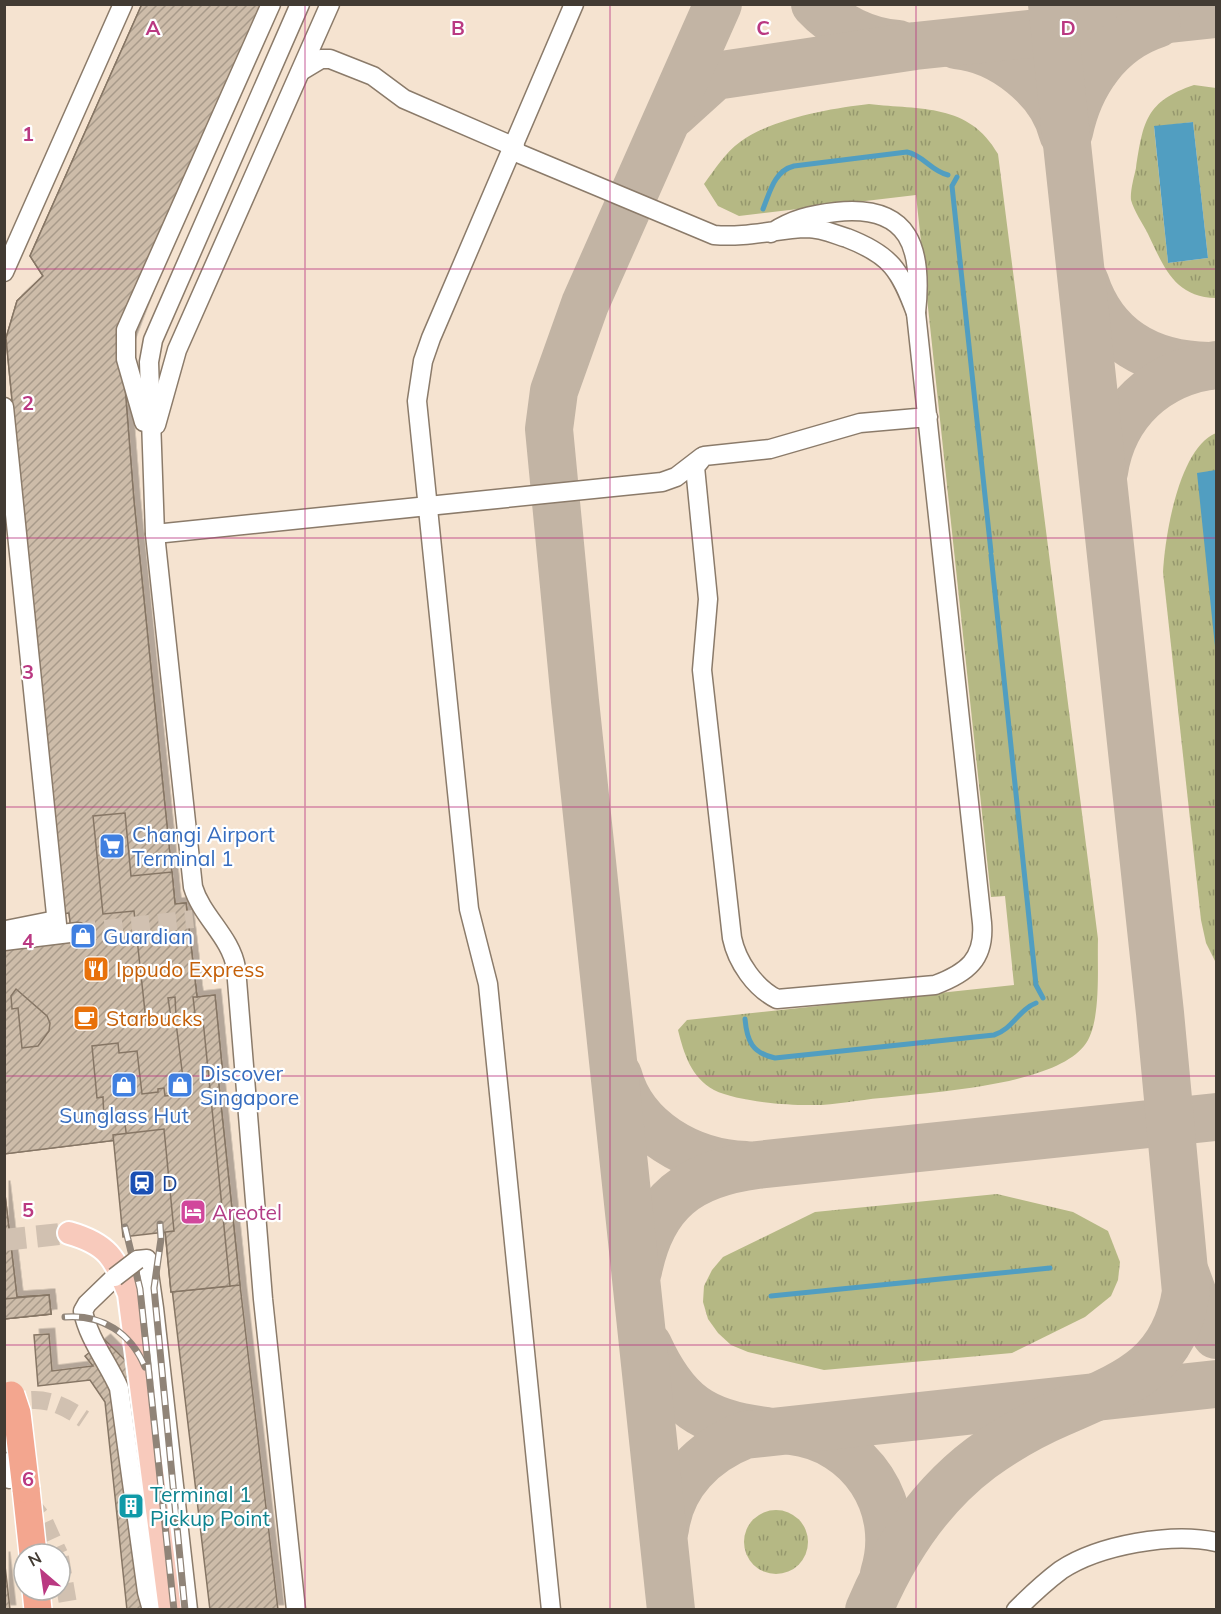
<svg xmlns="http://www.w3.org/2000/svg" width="1221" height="1614" font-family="Mulish,sans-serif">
  <defs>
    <pattern id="grass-tufts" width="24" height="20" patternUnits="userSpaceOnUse" patternTransform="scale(1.5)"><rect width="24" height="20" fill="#b5b884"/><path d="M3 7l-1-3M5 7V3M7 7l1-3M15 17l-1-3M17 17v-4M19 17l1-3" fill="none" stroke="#95976d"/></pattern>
    <pattern id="building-hatch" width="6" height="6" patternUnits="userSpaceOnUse" patternTransform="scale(1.5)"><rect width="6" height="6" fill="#cdbca9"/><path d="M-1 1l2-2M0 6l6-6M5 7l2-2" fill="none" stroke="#a89a8a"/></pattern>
    <filter id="shadow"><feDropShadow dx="5.5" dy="-5.5" stdDeviation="0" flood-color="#0004"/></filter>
  </defs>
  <rect width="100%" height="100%" fill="#f5e3d0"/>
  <g fill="url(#grass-tufts)" fill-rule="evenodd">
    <path d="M1194,85L1216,88V298C1174,297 1164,267 1148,234C1143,224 1134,211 1131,200C1130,191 1134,177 1136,168C1143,122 1146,101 1194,85ZM1193,122L1208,258L1168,263L1154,127Z"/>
    <path d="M869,104C921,110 969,103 998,154L1098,939C1097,967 1102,1025 1084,1046C1052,1086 931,1092 881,1098C857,1100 832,1106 808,1105C783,1105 736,1101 714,1090C691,1077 684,1054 678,1030L687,1020L1014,985L1005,896L991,897L916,195L739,216L718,206L704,184C715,169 725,153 740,142C771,119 832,108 869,104Z"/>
    <path d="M1216,433V963L1206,943L1201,920L1163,572C1165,535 1179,448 1216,433Z"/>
    <path d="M997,1194L1073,1212L1108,1231L1120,1262L1118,1280L1111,1296L1085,1317L1012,1353L824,1370L748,1352L731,1345L718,1333L708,1319L703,1302L704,1286L712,1270L723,1257L815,1212Z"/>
    <circle cx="776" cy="1542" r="32"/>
  </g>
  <g fill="#519ec1">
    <path d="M1193,122L1208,258L1168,263L1154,126Z"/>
    <path d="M1216,470V656L1197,473Z"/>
  </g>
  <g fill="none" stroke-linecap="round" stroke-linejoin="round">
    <g stroke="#519ec1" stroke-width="5">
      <path d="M957,177L952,186L991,552"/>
      <path d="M763,209C770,192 774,171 794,166L907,152C923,155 931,171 948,175"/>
      <path d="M991,555L1036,985L1043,998"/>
      <path d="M745,1019C747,1041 752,1053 775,1058L994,1035C1013,1029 1018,1010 1036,1003"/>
      <path d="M771,1296L1050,1268"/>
    </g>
    <g stroke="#c2b4a4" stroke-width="48">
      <path d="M815,4C836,27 868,42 898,44"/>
      <path d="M956,45C1001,49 1052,88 1063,134"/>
      <path d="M673,114L715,76L915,46L1216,14"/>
      <path d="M1069,132C1079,84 1108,40 1157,24"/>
      <path d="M1085,282C1104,340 1151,365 1209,366"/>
      <path d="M1104,472C1113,412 1157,372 1216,365"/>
      <path d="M618,1075C633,1131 691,1163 746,1165"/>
      <path d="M638,1271C652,1201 689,1174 757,1165L1216,1117"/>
      <path d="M1186,1275L1198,1308L1216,1335"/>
      <path d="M648,1345C675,1404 703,1424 767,1431"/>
      <path d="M791,1431C861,1439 905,1507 884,1574"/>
      <path d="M665,1529C671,1483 704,1451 745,1435L1216,1384"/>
      <path d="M671,1610L575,701L549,429L554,391L585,304L718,4"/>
      <path d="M869,1610C894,1551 929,1497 981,1458C1006,1440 1032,1425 1060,1413C1123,1385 1174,1369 1186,1292L1160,1013L1052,4"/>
    </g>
  </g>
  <g fill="url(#building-hatch)" stroke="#867665" stroke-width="1.5" filter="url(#shadow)">
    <path d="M142,4H269L185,198L123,361L134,501L175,904L186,903L197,997L215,995L223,1076H218L240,1285L278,1610H210L164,1221L148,1223L140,1138H137L145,1217L125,1219L117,1140L4,1154V946L72,939L69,913L62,914L6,338L17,301L43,276L30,256Z"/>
    <path d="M142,4H269L185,198L123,361L134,501L175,904L186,903L197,997L215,995L223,1076H218L240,1285L171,1292L164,1221L148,1223L140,1138H137L145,1217L125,1219L117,1140L4,1154V946L72,939L69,913L62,914L6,338L17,301L43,276L30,256Z"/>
    <path d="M125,813L131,876L172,872L175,904L186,903L197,997H193L195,1014L176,1016L175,997L168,998L171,1018L146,1021L134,911L103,914L93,816Z"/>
    <path d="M16,989L47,1016L50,1023L49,1031L38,1046L22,1048L18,1008L12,1009L11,996Z"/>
    <path d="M203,1020L230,1286L171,1292L156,1136L127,1139L124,1117L104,1119L103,1097L97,1098L92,1046L118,1043L119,1053L137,1051L142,1094L158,1092V1089L164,1088L165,1096L185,1094L176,1023Z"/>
    <path d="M164,1129L174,1231L123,1237L113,1135Z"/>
    <path d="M4,1186L17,1297L49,1295L51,1314L4,1319Z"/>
    <path d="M4,1186L17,1297L49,1295L51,1314L4,1319Z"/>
    <path d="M49,1295L51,1314L4,1319V1299Z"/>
    <path d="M49,1334L52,1371L93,1366L85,1356L105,1340L129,1364L156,1610H127L105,1402L90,1380L38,1386L34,1335Z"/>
    <path d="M4,1557L8,1592L10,1610H4Z"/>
  </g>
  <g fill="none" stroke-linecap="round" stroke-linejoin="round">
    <g stroke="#d1c1b1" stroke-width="18" stroke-dasharray="18 9" stroke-linecap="butt">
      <path d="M78,932L193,919"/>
      <path d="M6,1408C34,1392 59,1402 84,1419"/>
      <path d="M29,1501L43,1519L59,1554"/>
      <path d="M60,1557L69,1610"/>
    </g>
    <path stroke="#d1c1b1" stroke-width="22" stroke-dasharray="22 11" stroke-linecap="butt" d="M4,1240L69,1233"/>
    <g stroke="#8b7b6a" stroke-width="21">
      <g id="minor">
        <path d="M301,71L321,59H330L373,76L404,99L515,147"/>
        <path d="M513,151L714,235C746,238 776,229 807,228C821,228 834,234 847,238C891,255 900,270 916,313C923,249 911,204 836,212C810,215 793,219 771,233"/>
        <path d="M4,272L123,4"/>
        <path d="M916,313L982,923C985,959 967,973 935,985L777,999C755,988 737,962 732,938L702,670L708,599L695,467L704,456L770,449L860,423L928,417"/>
        <path d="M4,407L58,934"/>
        <path d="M144,422L126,359V330L271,4"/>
        <path d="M156,425L177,350L330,4"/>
        <path d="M155,534L662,482L676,477L702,457"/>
        <path d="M6,930L56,920"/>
        <path d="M4,941L78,932"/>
        <path d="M137,1260L147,1259L154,1308L188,1610"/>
        <path d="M115,1277L87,1304L83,1311C88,1338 108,1363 119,1388L147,1592L152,1610"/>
        <path d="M4,1462L9,1479L28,1476L27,1468"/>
        <path d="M296,1610L263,1299L236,968C231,937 202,917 193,887L155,534L149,362L153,340L300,4"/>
        <path d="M551,1610L488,984L469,909L417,401L423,361L431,338L574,4"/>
        <path d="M1016,1610C1030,1596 1045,1582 1061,1570C1099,1545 1172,1532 1216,1542"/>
      </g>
    </g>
    <g stroke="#fff" stroke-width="26">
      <path id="major" d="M69,1233C108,1244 115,1258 129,1294L170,1610"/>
    </g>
    <g stroke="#fff" stroke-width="30">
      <g id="highway">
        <path d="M26,1489L33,1554"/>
        <path d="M36,1590L38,1610"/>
      </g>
    </g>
    <use href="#minor" stroke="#fff" stroke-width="18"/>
    <use href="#major" stroke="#f8cabc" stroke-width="22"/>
    <use href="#highway" stroke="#f3a68f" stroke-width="27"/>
    <g stroke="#908478" stroke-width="7">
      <g id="rail">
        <path d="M160,1224L161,1239L154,1288L185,1610"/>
        <path d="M125,1227L140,1289L174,1610"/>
        <path d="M65,1317C102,1314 131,1333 145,1367"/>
      </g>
    </g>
    <use href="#rail" stroke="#fff" stroke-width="4.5" stroke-dasharray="14" stroke-linecap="butt"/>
    <g stroke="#8b7b6a" stroke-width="21" stroke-linecap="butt">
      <path id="minor-bridge" d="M115,1277L137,1260"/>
    </g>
    <g stroke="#fff" stroke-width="30" stroke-linecap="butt">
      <path id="highway-bridge" d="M11,1395L17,1413L26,1489"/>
    </g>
    <use href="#minor-bridge" stroke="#fff" stroke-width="18"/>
    <use href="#highway-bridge" stroke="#f3a68f" stroke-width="27"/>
  </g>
  <path fill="none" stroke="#ba3982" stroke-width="1.5" stroke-opacity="0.55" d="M305,4V1610M610,4V1610M916,4V1610M4,269H1216M4,538H1216M4,807H1216M4,1076H1216M4,1345H1216"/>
  <defs>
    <g id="supermarket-square" transform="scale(1.35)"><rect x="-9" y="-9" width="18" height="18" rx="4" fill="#3f7fe0" stroke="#fff"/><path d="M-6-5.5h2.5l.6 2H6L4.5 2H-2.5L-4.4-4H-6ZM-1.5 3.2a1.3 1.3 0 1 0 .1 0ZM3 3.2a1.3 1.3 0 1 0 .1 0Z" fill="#fff"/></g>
    <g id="shop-square" transform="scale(1.35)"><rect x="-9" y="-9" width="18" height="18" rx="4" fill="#3f7fe0" stroke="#fff"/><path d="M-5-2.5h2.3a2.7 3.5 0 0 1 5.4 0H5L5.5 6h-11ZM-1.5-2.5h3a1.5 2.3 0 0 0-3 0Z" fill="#fff"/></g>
    <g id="restaurant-square" transform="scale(1.35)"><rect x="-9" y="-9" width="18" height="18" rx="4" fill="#e8710a" stroke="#fff"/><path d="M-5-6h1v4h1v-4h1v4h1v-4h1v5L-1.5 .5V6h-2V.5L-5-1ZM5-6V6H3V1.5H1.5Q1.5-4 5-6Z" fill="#fff"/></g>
    <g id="cafe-square" transform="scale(1.35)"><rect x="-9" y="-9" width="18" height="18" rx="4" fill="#e8710a" stroke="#fff"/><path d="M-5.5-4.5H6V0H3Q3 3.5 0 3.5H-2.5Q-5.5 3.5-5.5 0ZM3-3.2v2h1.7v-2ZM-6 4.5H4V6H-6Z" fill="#fff"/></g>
    <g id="station-square" transform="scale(1.35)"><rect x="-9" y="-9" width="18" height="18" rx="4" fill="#1a4fb4" stroke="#fff"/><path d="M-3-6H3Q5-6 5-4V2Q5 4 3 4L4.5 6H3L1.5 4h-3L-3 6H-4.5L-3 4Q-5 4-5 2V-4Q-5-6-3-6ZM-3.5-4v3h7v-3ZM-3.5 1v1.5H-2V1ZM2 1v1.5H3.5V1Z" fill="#fff"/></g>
    <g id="hotel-square" transform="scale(1.35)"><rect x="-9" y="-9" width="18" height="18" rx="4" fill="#d1479c" stroke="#fff"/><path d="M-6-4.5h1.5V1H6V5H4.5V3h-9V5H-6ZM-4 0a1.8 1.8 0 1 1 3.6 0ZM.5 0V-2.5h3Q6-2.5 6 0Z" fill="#fff"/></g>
    <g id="building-square" transform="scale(1.35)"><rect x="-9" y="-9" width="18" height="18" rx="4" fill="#0f9aa8" stroke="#fff"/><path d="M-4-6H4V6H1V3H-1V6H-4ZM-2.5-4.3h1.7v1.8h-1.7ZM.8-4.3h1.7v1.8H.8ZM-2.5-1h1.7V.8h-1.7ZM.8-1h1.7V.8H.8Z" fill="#fff"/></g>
  </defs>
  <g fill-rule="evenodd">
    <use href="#supermarket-square" x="112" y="846"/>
    <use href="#shop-square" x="83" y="936"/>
    <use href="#restaurant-square" x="96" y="969"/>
    <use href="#cafe-square" x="86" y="1018"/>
    <use href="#shop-square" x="124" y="1085"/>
    <use href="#shop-square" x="180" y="1085"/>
    <use href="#station-square" x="142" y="1183"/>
    <use href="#hotel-square" x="193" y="1212"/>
    <use href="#building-square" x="131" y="1506"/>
  </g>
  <g text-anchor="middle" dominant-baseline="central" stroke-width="4.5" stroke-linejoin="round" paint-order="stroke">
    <g font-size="21" fill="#366cbe" stroke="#fff" text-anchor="start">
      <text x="132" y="834">Changi Airport<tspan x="132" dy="24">Terminal 1</tspan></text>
      <text x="103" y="936">Guardian</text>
      <text x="200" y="1073">Discover<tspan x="200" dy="24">Singapore</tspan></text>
      <text x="124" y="1115" text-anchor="middle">Sunglass Hut</text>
    </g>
    <g font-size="21" fill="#c56008" stroke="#fff" text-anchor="start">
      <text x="116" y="969">Ippudo Express</text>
      <text x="106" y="1018">Starbucks</text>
    </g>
    <g font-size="21" fill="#164399" stroke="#fff" text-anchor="start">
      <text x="162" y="1183">D</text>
    </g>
    <g font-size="21" fill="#b23c85" stroke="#fff" text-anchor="start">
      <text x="212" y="1212">Areotel</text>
    </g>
    <g font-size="21" fill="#0d838f" stroke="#fff" text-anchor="start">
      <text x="150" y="1494">Terminal 1<tspan x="150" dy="24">Pickup Point</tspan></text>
    </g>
  </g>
  <g font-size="20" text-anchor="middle" font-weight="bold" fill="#ba3982" stroke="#fff" stroke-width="4.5" stroke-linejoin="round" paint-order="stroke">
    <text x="153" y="35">A</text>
    <text x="458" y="35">B</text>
    <text x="763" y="35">C</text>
    <text x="1068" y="35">D</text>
    <text x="28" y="141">1</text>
    <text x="28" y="410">2</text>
    <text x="28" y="679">3</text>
    <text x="28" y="948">4</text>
    <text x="28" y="1217">5</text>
    <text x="28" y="1486">6</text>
  </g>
  <rect width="1221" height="1614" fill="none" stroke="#423b33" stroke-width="12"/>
  <g transform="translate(42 1572) rotate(331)"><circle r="28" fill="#ffffff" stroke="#b3b1ad" stroke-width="1.5"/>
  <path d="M0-4.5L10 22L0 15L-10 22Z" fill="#ba3982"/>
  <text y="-9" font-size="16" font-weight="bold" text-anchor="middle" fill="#423b33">N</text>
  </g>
</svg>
